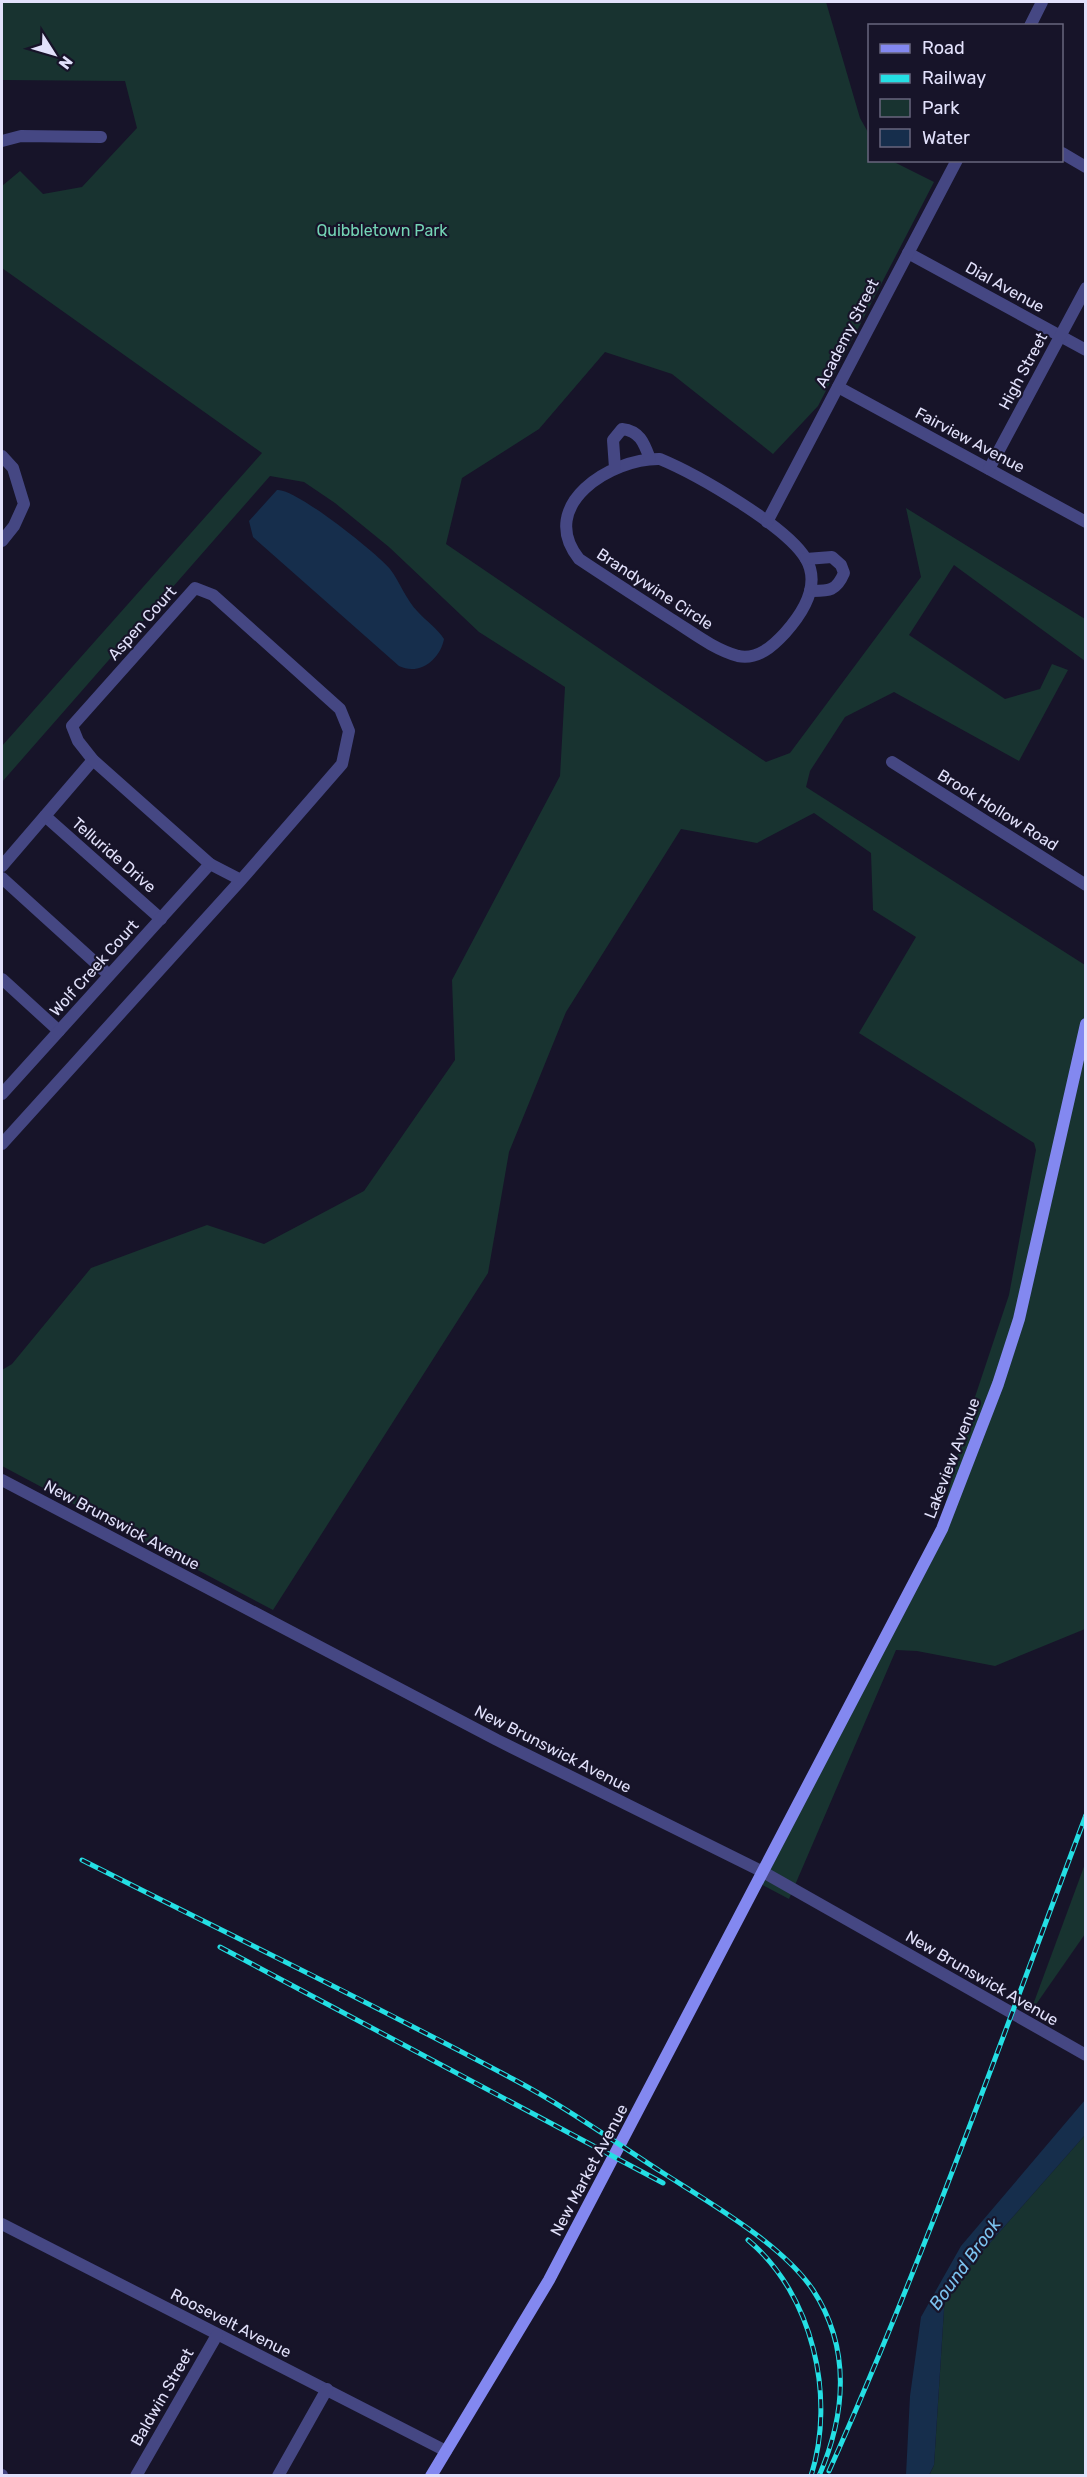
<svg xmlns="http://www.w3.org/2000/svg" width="1087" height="2477" font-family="Rubik,sans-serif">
  <rect width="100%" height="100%" fill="#171429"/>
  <g fill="#183330">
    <path d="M2,2H826L860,118L869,134L870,160L892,161L934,182L818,406L773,454L672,374L605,352L539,429L462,478L446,544L766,762L790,753L921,577L906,508L1085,619V661L954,565L909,635L1005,699L1040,689L1052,664L1068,670L1019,761L894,692L845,717L810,771L806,787L1085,965V1629L995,1666L917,1651L896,1650L789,1899L753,1880L942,1517L964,1430L1009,1295L1036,1150L1034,1143L859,1033L916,937L873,910L871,853L814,813L757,843L681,829L566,1012L509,1152L488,1273L273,1610L2,1466V1370L12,1364L91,1268L207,1225L264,1244L364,1191L455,1060L452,980L560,776L565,687L479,632L389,547L335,503L304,482L270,476L2,782V746L262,453L2,268V186L20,171L43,194L82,187L137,128L125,81L2,80Z"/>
    <path d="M1085,1864V1934L1030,2013Z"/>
    <path d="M1085,2135V2475L929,2476L934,2465L945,2294Z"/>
  </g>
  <g fill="#162e4c">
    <path d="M277,490C294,487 377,553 390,569C400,582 406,600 418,612C426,621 437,628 444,639C440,660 419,676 399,666L253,537L249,521Z"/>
    <path d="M1085,2100V2135L945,2294L934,2465L929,2475H906L910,2396L921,2317L961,2246Z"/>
  </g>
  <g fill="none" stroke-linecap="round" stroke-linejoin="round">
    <g stroke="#454783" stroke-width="12">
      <path d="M1030,26L1042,2"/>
      <path d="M2,141L21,136L101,137"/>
      <path d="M1062,153L1086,167"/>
      <path d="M908,253L1086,350"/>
      <path d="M838,387L1086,522"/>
      <path d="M2,456L13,468L24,504L14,526L2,541"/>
      <path d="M660,459C696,474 787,526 806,559C821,585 802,614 785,633C773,646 758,660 738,656C713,649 692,632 671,619C640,599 609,579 579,559C536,505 611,458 660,459Z"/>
      <path d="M615,468L613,440L622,429C640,431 644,443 650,459"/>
      <path d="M989,469L1086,288"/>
      <path d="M767,522L957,160"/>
      <path d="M806,559L832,557L841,565L844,573C836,592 828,591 810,591"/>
      <path d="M892,762L1086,885"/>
      <path d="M45,816L161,919"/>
      <path d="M2,866L93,760"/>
      <path d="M2,878L109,975"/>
      <path d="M2,979L59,1031"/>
      <path d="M2,1094L210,864"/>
      <path d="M2,1144L241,880L342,764L349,731L340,709L213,595L195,588L72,726L78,741L93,760L210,864L241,880"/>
      <path d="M2,2224L446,2451"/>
      <path d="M2,2475V2476"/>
      <path d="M136,2476L217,2335"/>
      <path d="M278,2476L327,2389"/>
    </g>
    <path stroke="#454783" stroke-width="12" d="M2,1480L497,1740L763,1872L1086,2055"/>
    <path stroke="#8388f0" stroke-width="12" d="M431,2476L549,2280L942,1529L998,1384L1019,1319L1086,1024"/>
    <g stroke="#24dfe4" stroke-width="5">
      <g id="rail">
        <path d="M82,1860C226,1933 371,2003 513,2079C564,2106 612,2140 660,2171C708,2202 781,2243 813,2290C851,2348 846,2414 819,2476"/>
        <path d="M220,1947L663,2183"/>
        <path d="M748,2240C813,2294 836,2397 811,2476"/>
        <path d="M829,2471C925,2257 1003,2035 1086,1815"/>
      </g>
    </g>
    <use href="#rail" stroke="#171429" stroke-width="3" stroke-dasharray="9" stroke-linecap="butt"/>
  </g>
  <g text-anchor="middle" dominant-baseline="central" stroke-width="4.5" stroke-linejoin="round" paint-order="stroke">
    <g font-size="16" fill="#74d4b5" stroke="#171429">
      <text x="382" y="230">Quibbletown Park</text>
    </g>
    <g font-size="16" fill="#e2e1fb" stroke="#171429">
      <text transform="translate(1005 287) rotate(29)">Dial Avenue</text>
      <text transform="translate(847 333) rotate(-63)">Academy Street</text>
      <text transform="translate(1023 371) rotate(-62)">High Street</text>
      <text transform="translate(970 440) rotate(28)">Fairview Avenue</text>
      <text transform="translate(655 589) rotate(33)">Brandywine Circle</text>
      <text transform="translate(142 623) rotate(-48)">Aspen Court</text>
      <text transform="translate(998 810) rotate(32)">Brook Hollow Road</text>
      <text transform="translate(114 855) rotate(41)">Telluride Drive</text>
      <text transform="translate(94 968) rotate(-48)">Wolf Creek Court</text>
      <text transform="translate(952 1458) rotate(-69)">Lakeview Avenue</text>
      <text transform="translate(122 1525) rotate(28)">New Brunswick Avenue</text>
      <text transform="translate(553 1749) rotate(27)">New Brunswick Avenue</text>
      <text transform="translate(982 1978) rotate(30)">New Brunswick Avenue</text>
      <text transform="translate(589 2170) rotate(-62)">New Market Avenue</text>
      <text transform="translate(231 2323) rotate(27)">Roosevelt Avenue</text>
      <text transform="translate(162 2397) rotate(-60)">Baldwin Street</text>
    </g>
    <g font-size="18" font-style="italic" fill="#7bc2ef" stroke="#171429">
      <text transform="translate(965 2264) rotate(-54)">Bound Brook</text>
    </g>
  </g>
  <rect width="1087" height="2477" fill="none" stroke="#e2e1fb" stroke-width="6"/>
  <rect x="868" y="24" width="195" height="138" fill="#171429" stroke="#68667d" stroke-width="1.5"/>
  <rect x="880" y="44" width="30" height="9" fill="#8388f0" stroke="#68667d" stroke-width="1.5"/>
  <text x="922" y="54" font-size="18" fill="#e2e1fb">Road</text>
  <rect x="880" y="74" width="30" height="9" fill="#24dfe4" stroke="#68667d" stroke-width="1.5"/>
  <text x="922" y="84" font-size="18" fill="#e2e1fb">Railway</text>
  <rect x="880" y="99" width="30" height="18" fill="#183330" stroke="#68667d" stroke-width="1.5"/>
  <text x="922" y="114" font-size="18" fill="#e2e1fb">Park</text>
  <rect x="880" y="129" width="30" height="18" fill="#162e4c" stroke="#68667d" stroke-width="1.5"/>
  <text x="922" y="144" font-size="18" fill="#e2e1fb">Water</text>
  <g transform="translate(54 54) rotate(127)" stroke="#171429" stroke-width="4.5" paint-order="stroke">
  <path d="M0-4.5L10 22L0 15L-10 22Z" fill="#e2e1fb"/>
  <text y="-9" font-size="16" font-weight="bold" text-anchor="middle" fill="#e2e1fb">N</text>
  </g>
</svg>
